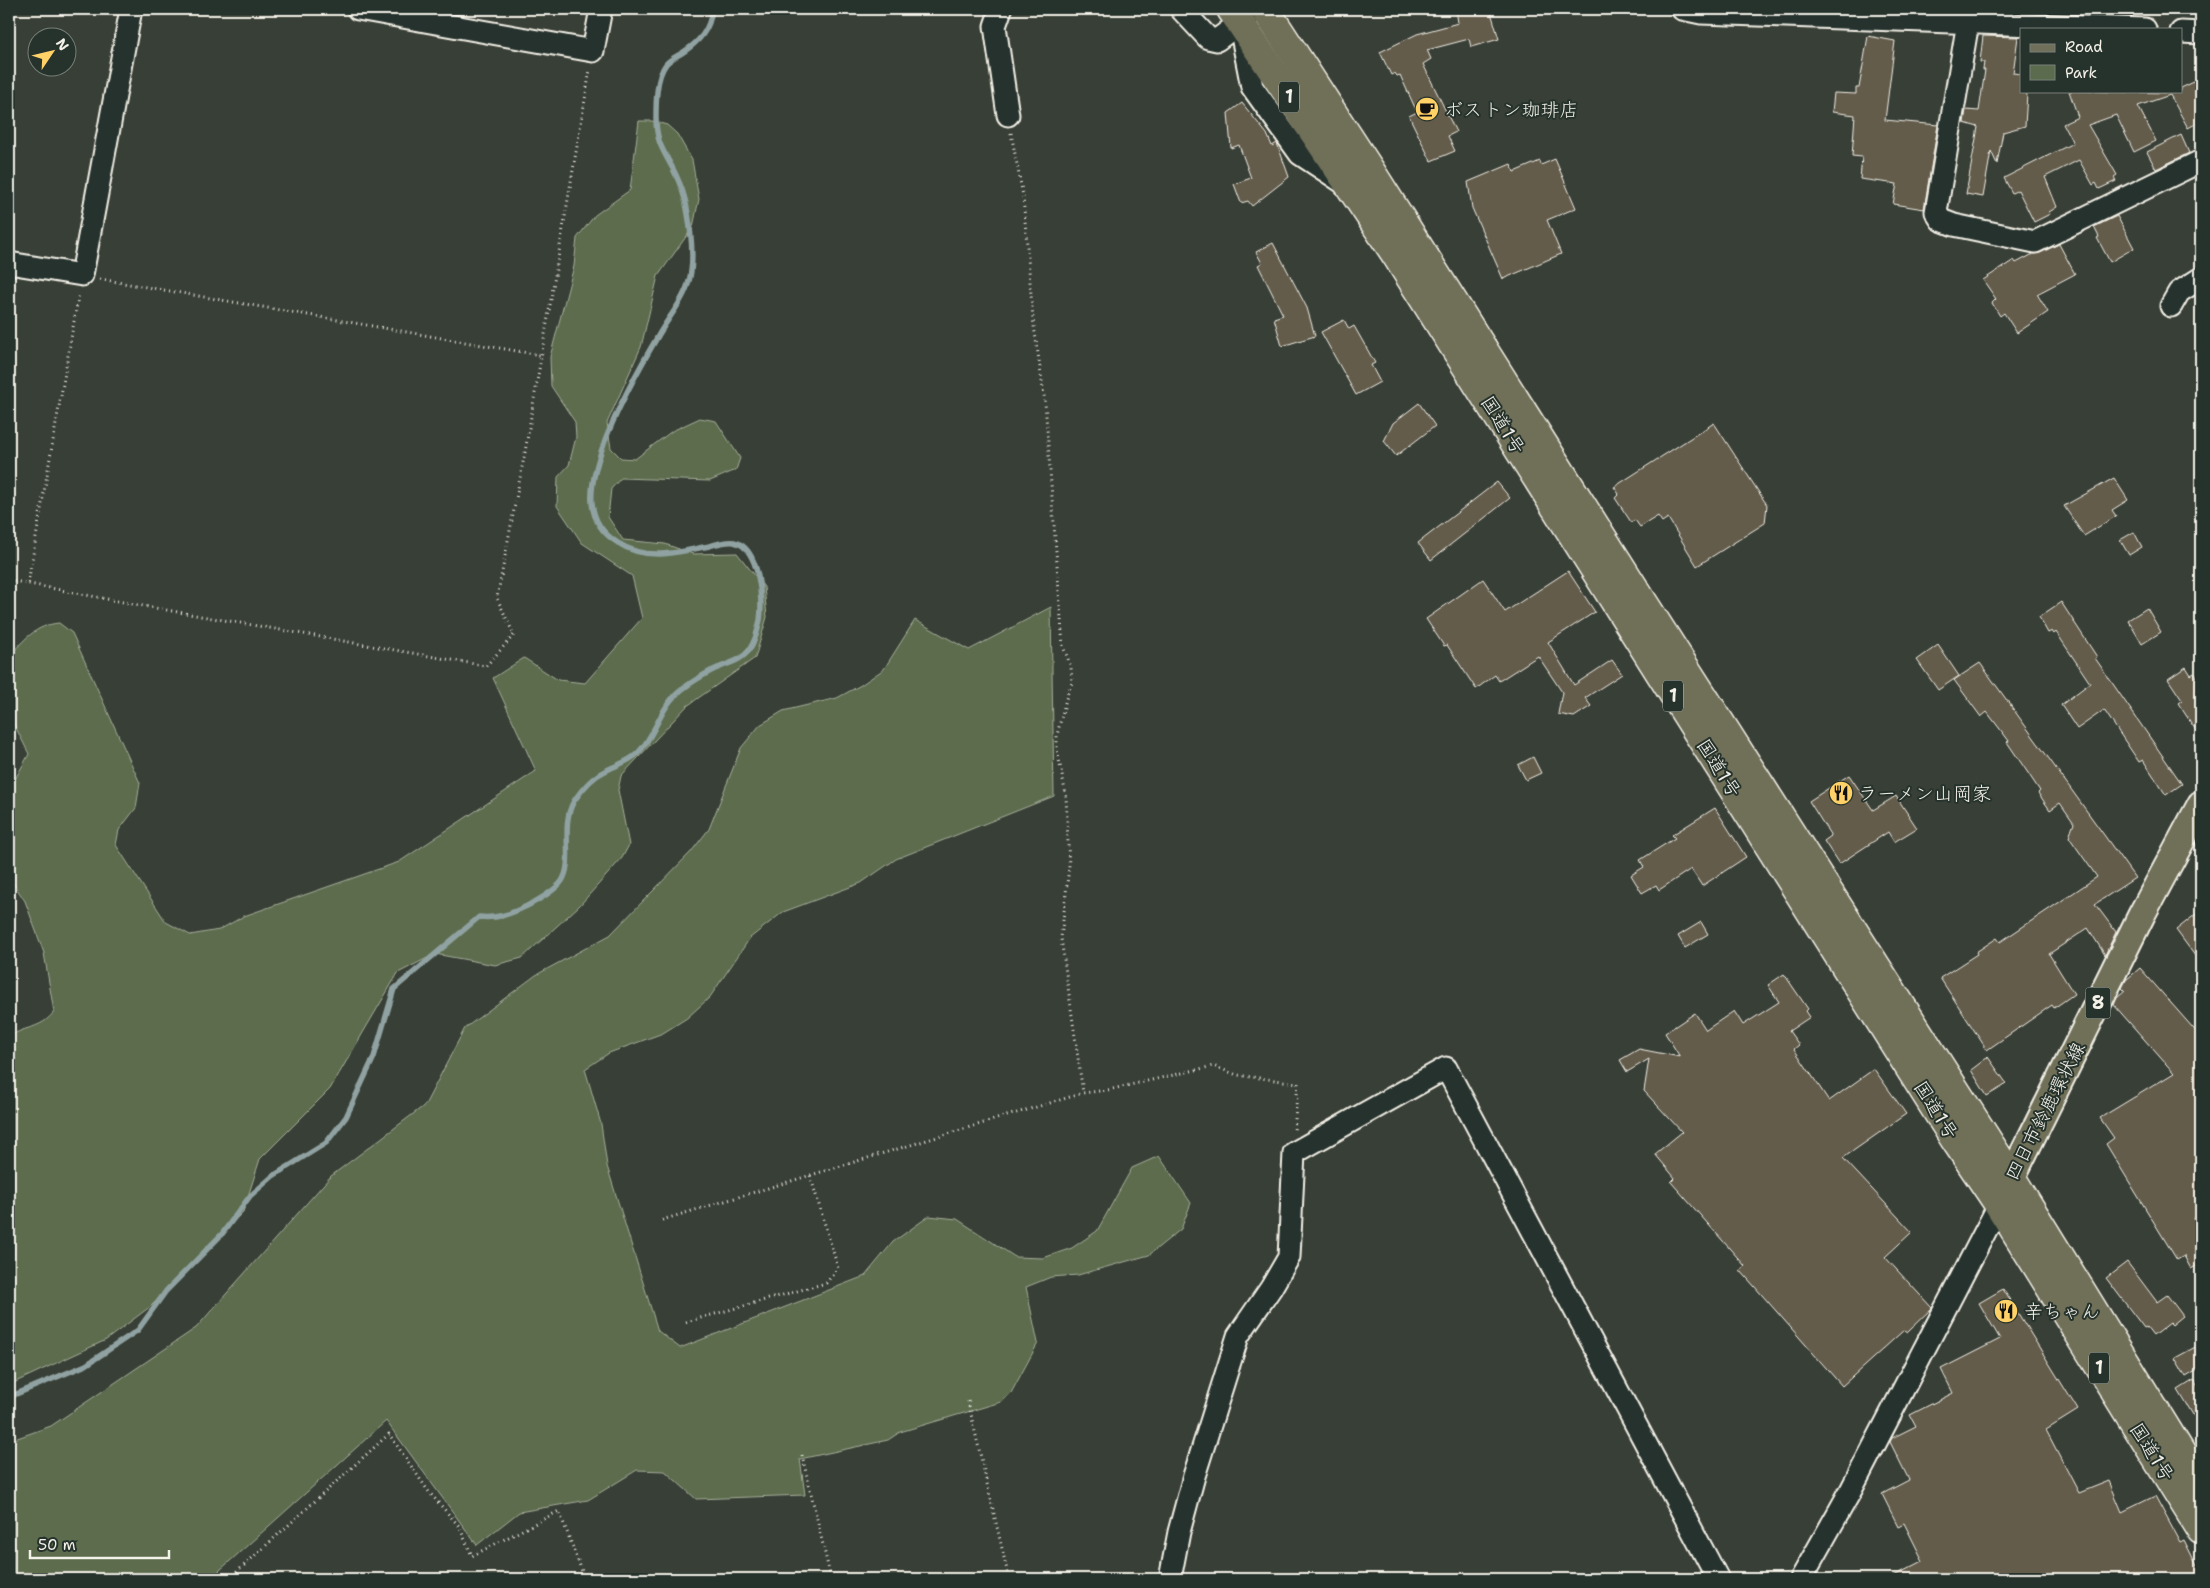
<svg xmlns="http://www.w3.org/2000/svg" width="2210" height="1588" font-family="'Shantell Sans','Klee One',sans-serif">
  <rect width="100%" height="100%" fill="#383f36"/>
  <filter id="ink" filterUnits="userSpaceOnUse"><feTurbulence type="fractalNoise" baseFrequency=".02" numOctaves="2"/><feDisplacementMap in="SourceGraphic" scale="10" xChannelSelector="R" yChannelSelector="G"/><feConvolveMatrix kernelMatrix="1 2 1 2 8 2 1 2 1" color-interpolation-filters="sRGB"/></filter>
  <g filter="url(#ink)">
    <g fill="#5b6c4e" stroke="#a8ae9b">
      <path d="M639,121H652L667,125L677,134L692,160L699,199L693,227L658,276L641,347L607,423L611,448L621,458L635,459L672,431L700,418L716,421L740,458L736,470L710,481L621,478L611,489L608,517L623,540L665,544L693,554L737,553L764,587L767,617L755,658L687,706L621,776L618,790L629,845L622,858L580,905L522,958L495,965L435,954L398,973L330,1089L260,1159L243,1212L151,1306L106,1340L9,1385V1037C26,1025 40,1030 54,1012L44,953L25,901L9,877V790L29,754L9,714V657C23,640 36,625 59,623L72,633L140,783L136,808L119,830L116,845L166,922L190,935L219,930L244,916L399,862L536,771L493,678L524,658L558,680L585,683L642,618L632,576L582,543L557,506L558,477L569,465L576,437L575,422L551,386L550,357L574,266L577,238L595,215L630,190Z"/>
      <path d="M1051,607L1054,796L896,859L861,883L783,912L750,938L710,997L687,1018L663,1033L609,1053L585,1069L601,1124L607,1166L658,1331L680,1348L865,1276L893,1242L929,1216L957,1219L1015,1257L1043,1258L1072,1248L1097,1231L1132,1168L1159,1156L1191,1203L1181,1229L1149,1255L1078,1275L1051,1277L1026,1287L1038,1343L1011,1393L1001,1402L900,1432L888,1440L800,1459L805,1495L696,1499L665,1471L637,1470L588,1500L519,1512L477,1545L386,1421L210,1579H9V1441L51,1426L196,1328L331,1176L425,1105L465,1028L536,975L610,935L691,852L709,829L741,748L760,725L783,711L837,698L861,685L884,669L915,620L969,650Z"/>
    </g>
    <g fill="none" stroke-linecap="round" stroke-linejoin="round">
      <path stroke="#90a2a2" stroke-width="5.5" d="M9,1397L86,1365L138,1330L166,1291L222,1234L250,1196L273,1176L326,1143L346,1117L374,1057L394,989L479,917C498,919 510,914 527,906C537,901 556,890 562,881C575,861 559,826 574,801C582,789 592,777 605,771C616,765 629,762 638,753C653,738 658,716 671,700C681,688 698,678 711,671C724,664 741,662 749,650C755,642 758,630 760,620C763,601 760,547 734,542C726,541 717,544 709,546C678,552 647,562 618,543C603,534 594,522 592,503C588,458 635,375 658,336C668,318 684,300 689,281C696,257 689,204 679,182C669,156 656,149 656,118C656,102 656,77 666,64C670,59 677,56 682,53C699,42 710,30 712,9"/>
    </g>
    <g fill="#635b4c" stroke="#f4f1e8">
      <path d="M1456,9H1490L1499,39L1471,47L1469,39L1427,50L1431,59L1423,64L1456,132L1448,136L1455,151L1431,161L1409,116L1417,112L1400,75L1397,76L1395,73L1391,75L1380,52L1417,34L1458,23Z"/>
      <path d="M1868,36L1895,41L1885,120L1938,125L1924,209L1893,204L1897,184L1860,179L1862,157L1852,156L1855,115L1832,112L1834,93L1856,94V88H1859Z"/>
      <path d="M1983,36L2018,37L2013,73L2021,74V93H2027L2025,126L2003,132L1997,164L1991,151L1983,197L1966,194L1978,127L1964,123L1966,110L1979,111L1985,70H1983L1984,62H1980Z"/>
      <path d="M2196,81L2201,91V121L2188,128L2170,95L2138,106L2156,141L2134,152L2116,115L2088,125L2117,175L2114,177L2116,181L2099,189L2096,183L2093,185L2079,160L2045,177L2057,207L2049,212L2050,214L2034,222L2018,190L2012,193L2004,178L2073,143L2063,124L2078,117L2069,91L2173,93L2181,91V88Z"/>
      <path d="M1242,103L1267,134L1272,146L1277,143L1289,177L1252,206L1248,201L1241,203L1234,184L1251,178L1239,145L1231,148L1228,113Z"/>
      <path d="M2181,135L2189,153L2156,169L2147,152Z"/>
      <path d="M1555,159L1576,208L1547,220L1561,254L1503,279L1472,208L1468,182L1511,164L1514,172L1540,161L1541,165Z"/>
      <path d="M2117,216L2134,248L2110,262L2097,238L2099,237L2094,227Z"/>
      <path d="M1273,243L1307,308L1315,336L1282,346L1274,318L1283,315L1258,265L1262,263L1256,252Z"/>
      <path d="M2059,244L2075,274L2037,294L2048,312L2017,333L2004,313L2000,316L1992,303L1996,299L1983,280L2014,260L2016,263L2033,254L2040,253Z"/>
      <path d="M1344,320L1349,329L1354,326L1375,363L1371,365L1380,382L1356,395L1321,332Z"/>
      <path d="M1419,403L1435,426L1396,456L1384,441L1393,423Z"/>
      <path d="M1714,423L1767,505L1765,523L1697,566L1668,518L1662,522L1658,516L1640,527L1635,520L1631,522L1615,498L1619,494L1614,487Z"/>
      <path d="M2114,478L2128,500L2112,510L2116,516L2084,536L2064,506Z"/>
      <path d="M1497,482L1510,498L1431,560L1418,543Z"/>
      <path d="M2134,532L2142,547L2129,555L2120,540Z"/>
      <path d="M1568,571L1595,612L1548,642L1574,685L1612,660L1622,674L1585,698L1591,706L1574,717L1558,714L1562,692L1538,656L1499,681L1495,675L1476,689L1447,645L1444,646L1426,619L1483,579L1505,612Z"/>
      <path d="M2061,602L2097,657L2095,658L2182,784L2166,795L2143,760L2139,762L2104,710L2077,729L2061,705L2090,683L2056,632L2054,634L2052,631L2048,633L2039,617Z"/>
      <path d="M2147,608L2161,632L2142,644L2128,620Z"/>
      <path d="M1938,645L1959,676L1938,690L1917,660Z"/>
      <path d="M1980,663L2135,878L2095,904L2116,932L2105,955L2088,928L2049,954L2074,994L2054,1008L2052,1005L1987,1050L1940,978L1977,954L1976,952L1997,938L2000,942L2097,877L2069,837L2074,823L2060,803L2050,810L2038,793L2040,791L2028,773L2007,742L2009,741L1987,712L1981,717L1954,680Z"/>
      <path d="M2186,667L2191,675L2194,673L2201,683V738L2178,703L2182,700L2168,679Z"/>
      <path d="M1533,757L1541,773L1526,780L1518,765Z"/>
      <path d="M1849,775L1873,810L1896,796L1917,828L1894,842L1888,832L1839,864L1824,841L1831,836L1809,801Z"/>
      <path d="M1715,808L1746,857L1702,886L1691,869L1659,890L1656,885L1642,893L1631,875L1644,867L1640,860L1675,838L1672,835Z"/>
      <path d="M2201,910V964L2176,930Z"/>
      <path d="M1701,922L1708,934L1685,948L1678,936Z"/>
      <path d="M2140,968L2201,1037V1214L2194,1218L2201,1230V1263L2191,1269L2184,1256L2177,1260L2106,1144L2114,1138L2100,1118L2174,1073L2114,1005L2117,998L2125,991L2122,988L2126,980Z"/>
      <path d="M1784,974L1808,1009L1806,1011L1810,1017L1789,1031L1799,1045L1794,1049L1829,1101L1874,1069L1906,1114L1843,1158L1912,1232L1885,1257L1932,1308L1907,1332L1904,1330L1842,1386L1740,1270L1745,1266L1671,1182L1675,1178L1655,1154L1682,1132L1644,1091L1649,1059L1627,1072L1620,1060L1639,1049L1680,1057L1665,1033L1695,1013L1706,1030L1734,1011L1743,1025L1779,1002L1768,985Z"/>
      <path d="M1988,1057L2007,1084L1987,1096L1971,1070Z"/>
      <path d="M2127,1262L2157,1302L2167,1295L2183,1316L2172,1325L2170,1323L2153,1336L2146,1327L2144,1328L2106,1278Z"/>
      <path d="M2003,1289L2078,1410L2046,1430L2079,1493L2109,1481L2122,1512L2155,1496L2180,1542L2184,1540L2201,1574V1579H1888L1923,1561L1904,1523L1898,1526L1882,1494L1909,1480L1890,1442L1892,1438L1916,1426L1910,1415L1953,1393L1941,1369L2000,1339L1979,1303Z"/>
      <path d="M2201,1344V1368L2186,1377L2175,1358Z"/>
      <path d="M2194,1380L2201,1391V1428L2178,1390Z"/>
    </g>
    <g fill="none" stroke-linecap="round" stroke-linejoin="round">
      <g stroke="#f4f1e8" stroke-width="25">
        <g id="minor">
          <path d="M358,9L593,51L601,9"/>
          <path d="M1001,9L995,26L1008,115"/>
          <path d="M1181,9L1208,38L1217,40L1258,9"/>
          <path d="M1682,9L1701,13L2145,29"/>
          <path d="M1968,22L1936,212L1941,220L1954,225L2035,242L2201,161"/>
          <path d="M1241,31L1252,87L1300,154L1344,183"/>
          <path d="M2181,32L2201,33"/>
          <path d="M9,263L82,275L131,9"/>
          <path d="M2171,306L2179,292L2201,278"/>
          <path d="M1170,1579L1179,1532L1194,1476L1238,1336L1271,1288L1289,1257L1294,1153L1446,1068L1718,1579"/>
          <path d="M1801,1579L1850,1492L1999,1205"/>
        </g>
      </g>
      <g stroke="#f4f1e8" stroke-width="30">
        <path id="major" d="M2003,1195L2142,914L2201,804"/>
      </g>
      <g stroke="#f4f1e8" stroke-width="31">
        <g id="highway">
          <path d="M1231,9L1396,255L1955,1140L1999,1205L2201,1530"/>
          <path d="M1265,9L1370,170L1645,605L2011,1177L2201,1485"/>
        </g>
      </g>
      <g stroke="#f4f1e8" stroke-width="3" stroke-dasharray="1 4" stroke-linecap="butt">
        <path d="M1011,133L1023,196L1033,319L1045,402L1063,646L1071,667L1072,683L1067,695L1057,735V749L1066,796L1069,867L1061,938L1083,1093L1108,1090L1213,1066L1237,1075L1298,1083L1294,1132"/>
        <path d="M100,279L540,355"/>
        <path d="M9,580L138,605L486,666L514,635L497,598L525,452L590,70"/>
        <path d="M28,583L79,293"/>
        <path d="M662,1220L1083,1093"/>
        <path d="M686,1322L826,1283L838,1268L810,1175"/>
        <path d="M968,1401L1009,1579"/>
        <path d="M802,1455L831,1579"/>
        <path d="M229,1579L389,1434L429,1492L459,1526L472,1556L559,1511L585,1579"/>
      </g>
      <use href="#minor" stroke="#26332d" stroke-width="21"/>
      <use href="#major" stroke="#706f59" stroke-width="26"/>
      <use href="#highway" stroke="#706f59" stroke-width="28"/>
    </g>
  </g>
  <defs>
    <g id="cafe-disc" transform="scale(1.25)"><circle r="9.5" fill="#ffd166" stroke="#26332d"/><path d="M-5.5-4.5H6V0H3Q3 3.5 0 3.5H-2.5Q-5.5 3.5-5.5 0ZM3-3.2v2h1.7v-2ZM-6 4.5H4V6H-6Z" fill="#111"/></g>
    <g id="restaurant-disc" transform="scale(1.25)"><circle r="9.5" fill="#ffd166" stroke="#26332d"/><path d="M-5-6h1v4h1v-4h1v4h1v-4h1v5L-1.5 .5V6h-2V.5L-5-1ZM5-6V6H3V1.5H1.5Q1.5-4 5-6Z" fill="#111"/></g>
  </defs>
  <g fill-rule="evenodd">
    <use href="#cafe-disc" x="1427" y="109"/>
    <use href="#restaurant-disc" x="1841" y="793"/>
    <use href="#restaurant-disc" x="2006" y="1311"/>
  </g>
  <g text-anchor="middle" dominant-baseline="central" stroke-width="4" stroke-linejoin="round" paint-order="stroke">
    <g fill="#26332d" stroke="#b6b8b0" stroke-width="1">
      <rect x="1279" y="81.5" width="20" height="31" rx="4"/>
      <rect x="1663" y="680.5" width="20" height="31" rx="4"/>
      <rect x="2085.5" y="987.5" width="25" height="31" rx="4"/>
      <rect x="2089" y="1352.5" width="20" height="31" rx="4"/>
    </g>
    <g font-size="18" font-weight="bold" fill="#f4f1e8">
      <text x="1289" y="97">1</text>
      <text x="1673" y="696">1</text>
      <text x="2098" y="1003">8</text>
      <text x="2099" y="1368">1</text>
    </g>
    <g font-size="19" fill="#f4f1e8" stroke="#26332d" text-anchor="start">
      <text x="1444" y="109">ボストン珈琲店</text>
      <text x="1858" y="793">ラーメン山岡家</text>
      <text x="2024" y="1311">辛ちゃん</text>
    </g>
    <g font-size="19" fill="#f4f1e8" stroke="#26332d">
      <text transform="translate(1503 425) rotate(58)">国道1号</text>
      <text transform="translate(1719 768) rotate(58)">国道1号</text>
      <text transform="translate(1936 1110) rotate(58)">国道1号</text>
      <text transform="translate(2045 1111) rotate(-63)">四日市鈴鹿環状線</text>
      <text transform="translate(2152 1452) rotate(58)">国道1号</text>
    </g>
  </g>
  <rect width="2210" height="1588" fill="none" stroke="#26332d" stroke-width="30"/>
  <rect x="15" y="15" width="2180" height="1558" fill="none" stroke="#f4f1e8" stroke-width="2" filter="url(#ink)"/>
  <rect x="2020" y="28" width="162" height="65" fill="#26332d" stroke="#787f78"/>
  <rect x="2030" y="44" width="25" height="8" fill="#706f59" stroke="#787f78"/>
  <text x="2065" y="52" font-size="15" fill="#f4f1e8">Road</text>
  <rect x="2030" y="65" width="25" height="15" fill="#5b6c4e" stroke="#787f78"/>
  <text x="2065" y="78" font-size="15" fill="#f4f1e8">Park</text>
  <g transform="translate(52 52) rotate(55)"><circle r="24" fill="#26332d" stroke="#787f78"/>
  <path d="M0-4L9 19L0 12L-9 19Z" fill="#ffd166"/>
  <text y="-8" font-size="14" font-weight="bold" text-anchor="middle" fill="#f4f1e8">N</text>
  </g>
  <path d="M30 1550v8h139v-8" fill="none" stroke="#f4f1e8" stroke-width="2.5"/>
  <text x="38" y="1550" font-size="15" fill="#f4f1e8" stroke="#26332d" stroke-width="4" paint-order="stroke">50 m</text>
</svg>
